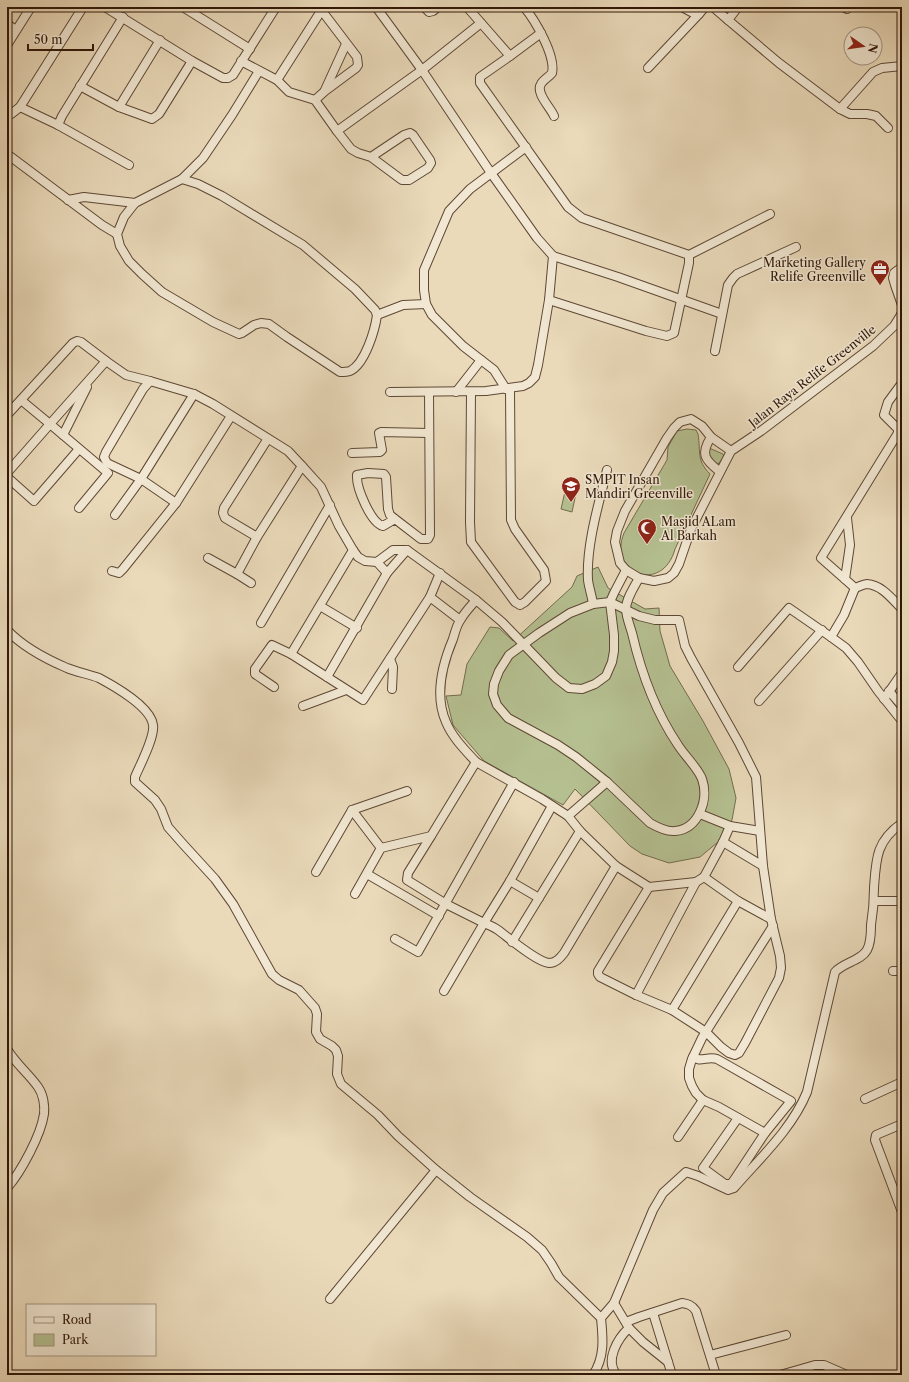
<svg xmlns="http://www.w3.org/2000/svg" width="909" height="1382" font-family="'Libre Caslon Text',serif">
  <rect width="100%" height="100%" fill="#eadaba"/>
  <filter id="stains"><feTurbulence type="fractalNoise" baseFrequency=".005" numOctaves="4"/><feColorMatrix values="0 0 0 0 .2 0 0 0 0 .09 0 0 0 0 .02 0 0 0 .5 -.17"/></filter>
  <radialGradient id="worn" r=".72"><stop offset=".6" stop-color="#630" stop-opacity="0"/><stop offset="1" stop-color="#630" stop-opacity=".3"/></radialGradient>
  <g fill="#b5c091" stroke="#726c4d">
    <path d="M687,429L696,430L698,434C701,452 696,460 710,474L675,549C663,594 607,575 624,533L667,460L668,447L677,431Z"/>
    <path d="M709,448L723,454L724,457L718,464H715L708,457Z"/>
    <path d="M566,487L577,489L572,512L561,509Z"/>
    <path d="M598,567L608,588L645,609L659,608L660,631L670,666L703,721L729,769L736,798L732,820L718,842L700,857L669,863L642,854L630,846L575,789L563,805L484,761L453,725L446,696L461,695L467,664L490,627L499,628L513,641L572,587L577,576Z"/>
  </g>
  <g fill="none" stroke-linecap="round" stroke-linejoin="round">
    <g stroke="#5e4835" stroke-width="10">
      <g id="street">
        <path d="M105,7L192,61L223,78H228L233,75L276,7"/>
        <path d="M183,7L250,49"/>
        <path d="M376,7L422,70L491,173L537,238L553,256L618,277L722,314"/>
        <path d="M424,7L429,12L433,11L438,7"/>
        <path d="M467,7L510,56L480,77V83L568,207L582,218L689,255L770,214"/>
        <path d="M524,7C535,20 556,56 552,73C549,77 543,80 541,84C535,93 551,108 554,116"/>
        <path d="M682,7L695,14H699L705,7"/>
        <path d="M713,7L728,20L738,7"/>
        <path d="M843,7L847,9"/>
        <path d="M728,20L779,63L840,109L850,114H867L876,116L888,128"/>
        <path d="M7,24L16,30"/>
        <path d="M7,45L31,7"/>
        <path d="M510,56L541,33"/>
        <path d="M241,61L277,80L289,92L315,100L337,131L351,149L358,153L371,157L402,180H409L428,168L431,163L430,160L413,135L410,133L404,135L371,157"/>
        <path d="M648,68L699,14"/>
        <path d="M259,71L232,115L203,158L182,179L135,203L124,217L117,234L120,246L129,261L142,274L162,292L213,322L239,334L242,333L254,325L261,323L269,324L287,337L340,372C343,372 347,372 350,371C365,364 375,330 377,315"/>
        <path d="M277,80L321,11"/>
        <path d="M80,86L119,107L152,119L159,114L192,61"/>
        <path d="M325,90L346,44"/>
        <path d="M315,100L325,91L356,68L358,65L357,57L319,7"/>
        <path d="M20,107L58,125L129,165"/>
        <path d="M119,107L160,40"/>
        <path d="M840,109L873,72L882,68L902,66"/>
        <path d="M7,115L11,114L20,107L83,7"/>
        <path d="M58,125L62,116L123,17"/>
        <path d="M337,131L422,70L481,23"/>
        <path d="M7,154L102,225L117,234"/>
        <path d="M182,179L198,184L222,196L303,245L355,289L375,310L377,315L403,305L426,304"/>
        <path d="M68,200L84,197L135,203"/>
        <path d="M902,267L894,273L893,278L895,285L902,305"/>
        <path d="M549,300L646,331L667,336L674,333L689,263V255"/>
        <path d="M715,351L728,285L733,278L737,274L796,247"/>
        <path d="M902,383L888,402L884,415L898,429V433L821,558L855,588C859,587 863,584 867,584C882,585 892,599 902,609"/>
        <path d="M506,389L494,370L463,346L432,315L426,304L424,290V270L449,211L470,189L526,147"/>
        <path d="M390,392L486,391L523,386L529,383L535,377L538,365L549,300L553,256"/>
        <path d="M456,392L481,360"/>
        <path d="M471,392L470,522L471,542L515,602L520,605L525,602L546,581L544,570L515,529L511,520L510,389"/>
        <path d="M21,400L50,424L106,361"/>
        <path d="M7,415L73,343L77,341L81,342L106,361L126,375L150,381"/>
        <path d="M231,416L176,503L141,479L107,463L104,457L106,452L143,389L150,381L194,394L213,404L288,451L302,466L321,487L339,526L353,550L358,557L365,561L377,562L393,550H407L476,600L502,622L556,678L569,688L582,689L595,684L606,676L612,662L614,651V635L610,602L614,593L626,570"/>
        <path d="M63,435L87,387"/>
        <path d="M711,437C700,454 705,460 719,471"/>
        <path d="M731,451L711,437L702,426L691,419L680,422L674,428L667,438L625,511L617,531L615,542L620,563L626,570L639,578L654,581L668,578L674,573L679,564L691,529L731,451L761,431L873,346L894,326L902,313"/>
        <path d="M352,453L380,452L382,450L379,433L381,432L429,433"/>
        <path d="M607,470C599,503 586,545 588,580C589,588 592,596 593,604L610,602L639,616L655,620H679L685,646L691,658L739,743L756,777L763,866L771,919L780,956L781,968L779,978L745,1043L739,1053L735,1055L729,1053L721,1047L706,1032L672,1010L636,995L600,977L598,974V971L649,887L696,882"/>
        <path d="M7,473L50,424L108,473L79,508"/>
        <path d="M7,477L34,501L79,449"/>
        <path d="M115,515L141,479L194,394"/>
        <path d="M395,519L383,526C371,523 356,488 357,475L368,473L384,474L386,477L388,509L390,515L395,519L421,539H428L430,535L429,392"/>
        <path d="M257,537L225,518L223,513L224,508L267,440"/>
        <path d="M208,558L237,574"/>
        <path d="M377,562L387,573"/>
        <path d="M112,571L119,573L123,569L176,503"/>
        <path d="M845,579L850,545L847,518"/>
        <path d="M251,583L237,574L257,537L302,466"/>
        <path d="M430,597L460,620"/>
        <path d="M593,604L570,613L539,633L509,655L499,671L494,684L493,694L497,705L508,718L558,745L576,757L607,782"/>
        <path d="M320,606L357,628"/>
        <path d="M261,623L330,505"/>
        <path d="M7,630C23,647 46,659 67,668C77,672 88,674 99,678C114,686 151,707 153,725C155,737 140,765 135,777V782L155,800L161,809L168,827L183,844L215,879L233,904L272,974L279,980L299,990L315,1008L317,1014L316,1032L320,1039L332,1046L336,1050L338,1056L337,1074L341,1084L378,1115L398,1136L436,1170L470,1197L527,1237L542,1250L551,1263L559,1277L601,1318"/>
        <path d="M831,637L844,615L855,588"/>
        <path d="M291,654L363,700L430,597L440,573"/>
        <path d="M390,659L393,667L392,689"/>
        <path d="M738,667L789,608L831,637L846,648L858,662L878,691L902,721"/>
        <path d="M327,677L387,573L407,550"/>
        <path d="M274,687L255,674V669L272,645L291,654L353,550"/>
        <path d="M889,691L902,706"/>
        <path d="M884,699L902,673"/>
        <path d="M759,701L822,630"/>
        <path d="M303,706L346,690"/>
        <path d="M476,762L542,799L568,816"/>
        <path d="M552,806L510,881L484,923C489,925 494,927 498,930C509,938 537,962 549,963C556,963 560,958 564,953L616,866"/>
        <path d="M700,814L730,826L760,831"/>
        <path d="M580,831L568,816L607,782L650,823C657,827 667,832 675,831C699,829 709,799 702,779C698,768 684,755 678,745C655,711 641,672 632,633C630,626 626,616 626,609C626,599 634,587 639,578"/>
        <path d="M431,836L408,873L407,880L446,904L484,923L444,991"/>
        <path d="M723,842L763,866"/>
        <path d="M381,848L352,810L407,791"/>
        <path d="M316,872L352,810"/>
        <path d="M367,874L439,916"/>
        <path d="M704,877L738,901L771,919"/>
        <path d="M510,881L539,898"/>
        <path d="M355,894L381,848L431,836L476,762C465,750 452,737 446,722C434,695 442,665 453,639C455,632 457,624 461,619C465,612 471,606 476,600"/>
        <path d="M874,901H902"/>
        <path d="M395,939L418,952L514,782"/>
        <path d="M512,942L580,831L616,866L649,887"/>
        <path d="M893,971H902"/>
        <path d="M636,995L696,882L704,877L723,842L730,826"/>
        <path d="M672,1010L738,901"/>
        <path d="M7,1049C15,1063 29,1074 38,1087C43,1094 45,1105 44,1114C41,1135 21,1172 7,1188"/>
        <path d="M693,1057C700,1063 707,1056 717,1059L791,1101L765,1133L734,1180L731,1184H725L703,1168L738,1118"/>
        <path d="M865,1099L902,1082"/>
        <path d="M902,1124L876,1135L875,1140L902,1212"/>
        <path d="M765,1133L719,1107L703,1100L696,1093L692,1086L689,1078V1069L692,1059L702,1038L773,926"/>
        <path d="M678,1137L703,1100"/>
        <path d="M330,1299L436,1170"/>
        <path d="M614,1303L629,1328L643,1342L668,1362"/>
        <path d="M653,1313L672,1375"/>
        <path d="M626,1322L639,1317L682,1303C688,1304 692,1305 696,1311L716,1375"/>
        <path d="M710,1355L786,1335"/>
        <path d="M593,1375C605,1357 603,1338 601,1318L614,1303L653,1210L663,1193L686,1172L698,1176L728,1190L734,1188C759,1159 792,1129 807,1092L835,972C844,962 861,961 867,950C871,943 871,933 871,925C873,913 874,901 874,888C876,859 876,841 902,823"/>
        <path d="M617,1375C604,1361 618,1338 629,1328"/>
        <path d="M780,1375L815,1365H824L847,1375"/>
      </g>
    </g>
    <use href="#street" stroke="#f1e7d2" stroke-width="8"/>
  </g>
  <defs>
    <g id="office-pin" transform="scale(1)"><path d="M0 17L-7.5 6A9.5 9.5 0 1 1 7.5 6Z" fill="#8f2418" stroke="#f1e7d2"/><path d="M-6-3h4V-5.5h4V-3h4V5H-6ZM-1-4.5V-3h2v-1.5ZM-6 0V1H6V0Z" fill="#fff"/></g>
    <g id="school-pin" transform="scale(1)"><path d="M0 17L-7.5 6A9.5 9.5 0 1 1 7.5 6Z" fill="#8f2418" stroke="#f1e7d2"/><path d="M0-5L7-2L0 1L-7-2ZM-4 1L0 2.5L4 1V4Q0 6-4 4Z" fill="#fff"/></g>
    <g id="mosque-pin" transform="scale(1)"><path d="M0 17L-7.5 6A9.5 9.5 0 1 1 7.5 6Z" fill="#8f2418" stroke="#f1e7d2"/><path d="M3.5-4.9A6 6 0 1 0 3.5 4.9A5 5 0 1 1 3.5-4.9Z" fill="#fff"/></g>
  </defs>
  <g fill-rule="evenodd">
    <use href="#office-pin" x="880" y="269"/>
    <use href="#school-pin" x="571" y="486"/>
    <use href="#mosque-pin" x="647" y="528"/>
  </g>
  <g text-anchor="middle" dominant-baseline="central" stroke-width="3" stroke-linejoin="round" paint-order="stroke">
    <g font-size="12" fill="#301709" stroke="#f1e7d2" text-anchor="start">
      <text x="866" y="262" text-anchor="end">Marketing Gallery<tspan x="866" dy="14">Relife Greenville</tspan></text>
      <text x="585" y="479">SMPIT Insan<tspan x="585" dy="14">Mandiri Greenville</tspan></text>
      <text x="661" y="521">Masjid ALam<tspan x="661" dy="14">Al Barkah</tspan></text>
    </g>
    <g font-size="12" fill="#301709" stroke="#f1e7d2">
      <text transform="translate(812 376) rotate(-38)">Jalan Raya Relife Greenville</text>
    </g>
  </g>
  <rect width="909" height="1382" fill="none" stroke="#eadaba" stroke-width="24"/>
  <rect x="8" y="8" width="893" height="1366" fill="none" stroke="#301709" stroke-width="2"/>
  <rect x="12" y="12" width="885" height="1358" fill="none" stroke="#301709"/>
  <rect x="26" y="1304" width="130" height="52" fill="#f1e7d2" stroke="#a49482"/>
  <rect x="34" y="1317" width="20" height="6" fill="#f1e7d2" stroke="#a49482"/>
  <text x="62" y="1324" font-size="12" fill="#301709">Road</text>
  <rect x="34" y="1334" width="20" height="12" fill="#b5c091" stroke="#a49482"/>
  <text x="62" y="1344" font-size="12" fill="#301709">Park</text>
  <g transform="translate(863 46) rotate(103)"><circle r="19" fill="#f1e7d2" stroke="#a49482"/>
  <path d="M0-3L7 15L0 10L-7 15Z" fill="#8f2418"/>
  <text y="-6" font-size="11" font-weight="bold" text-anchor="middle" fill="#301709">N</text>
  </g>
  <path d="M28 44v6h65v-6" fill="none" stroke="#301709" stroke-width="2"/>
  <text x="34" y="44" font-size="12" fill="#301709" stroke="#f1e7d2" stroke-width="3" paint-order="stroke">50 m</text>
  <rect width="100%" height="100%" filter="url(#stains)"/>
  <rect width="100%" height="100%" fill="url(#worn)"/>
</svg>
